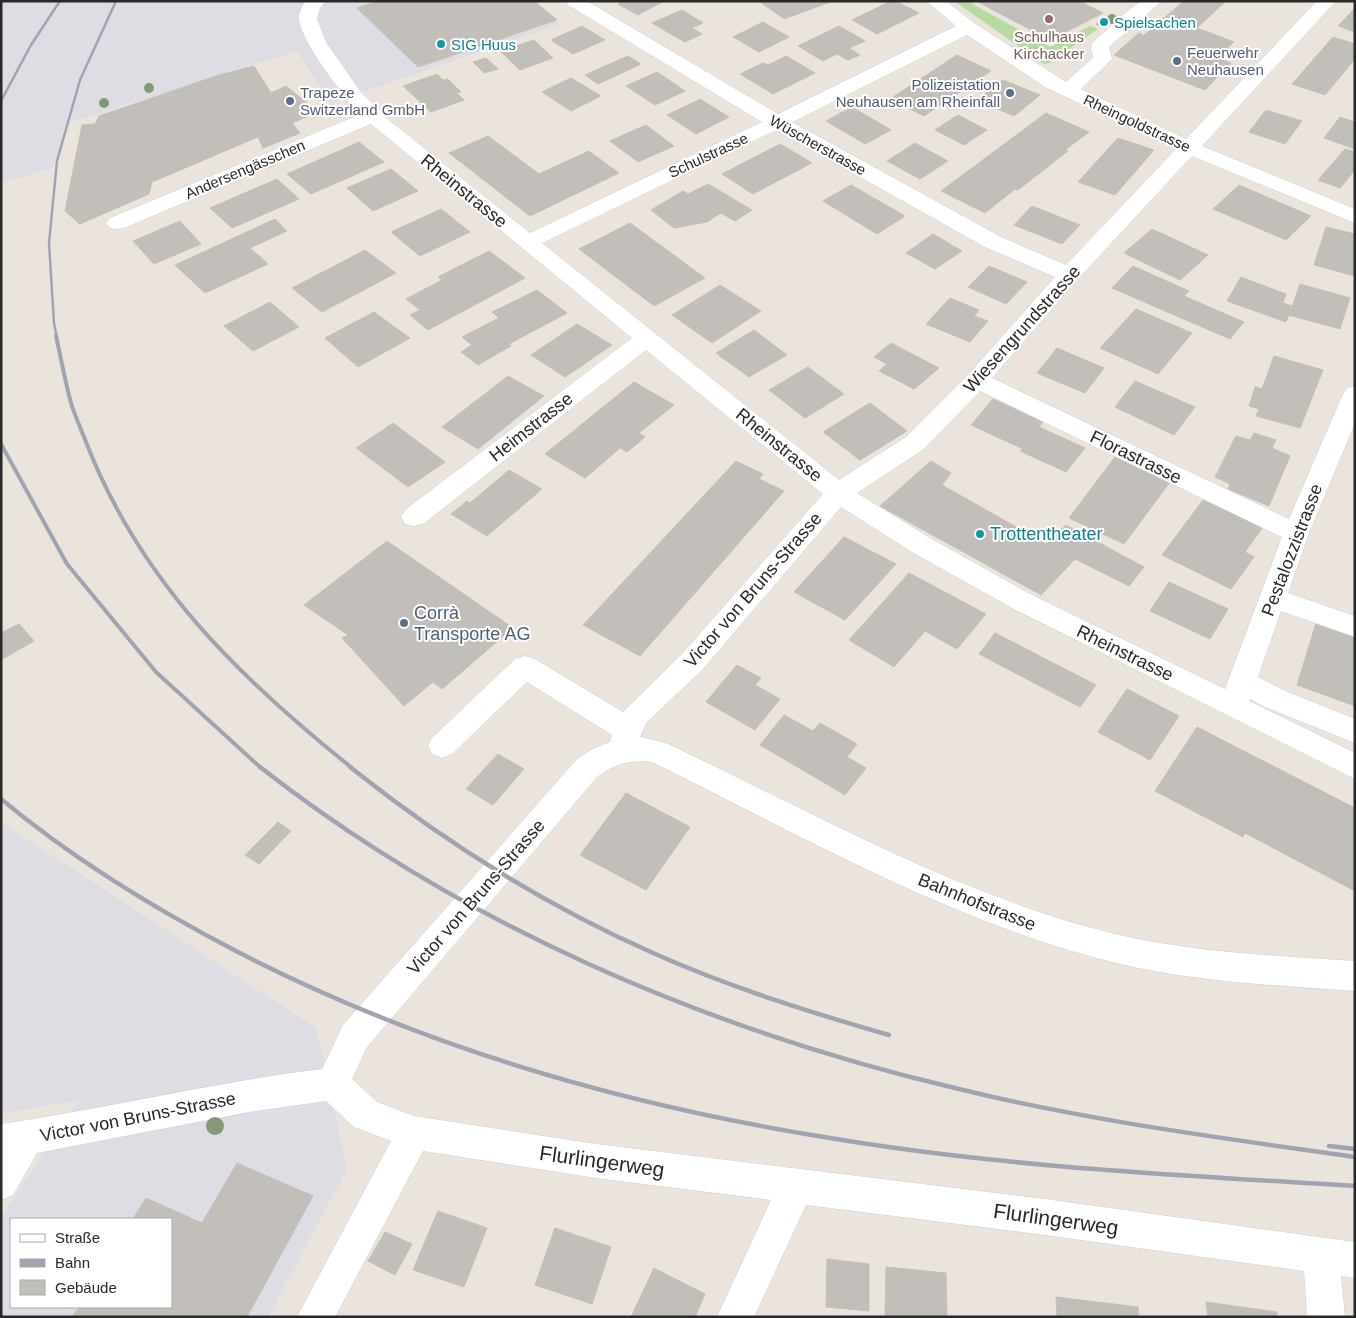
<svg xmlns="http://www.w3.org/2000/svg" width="1356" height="1318" font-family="Arial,sans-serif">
  <rect width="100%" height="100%" fill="#eae4dd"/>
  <g fill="#dedde3" fill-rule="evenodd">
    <path d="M1,1H529L559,24L331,103L297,51L68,123L53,168L1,183Z"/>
    <path d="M1,822L316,1028L347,1169L268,1317H1V1217L79,1100L1,1114ZM11,1219H171V1307H11Z"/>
  </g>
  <path fill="#b6da9f" d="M954,1H967L1050,47L1090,26L1098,29L1049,63L1044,64Z"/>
  <g fill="#c2beb9" stroke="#c5bfb7">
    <path d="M378,1H534L557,20L418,67L357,8Z"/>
    <path d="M623,1H660L662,2L638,15L618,4Z"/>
    <path d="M759,1H833L784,19Z"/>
    <path d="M891,1H895L919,13L877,34L852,20Z"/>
    <path d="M976,1H1079L1103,13L1050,40Z"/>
    <path d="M1184,1H1226L1197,28L1234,42L1216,58L1179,45L1149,44L1142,37Z"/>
    <path d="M1355,8V32L1338,26Z"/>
    <path d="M682,10L703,23L674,36L652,23Z"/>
    <path d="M1105,17L1112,20L1102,27L1096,24Z"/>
    <path d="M763,22L789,37L759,52L733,37Z"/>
    <path d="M582,26L605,40L573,54L551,40Z"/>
    <path d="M839,26L865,41L849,48L860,55L848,60L837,54L823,61L798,46Z"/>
    <path d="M692,28L702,34L685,42L674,36Z"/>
    <path d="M1139,33L1144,36L1142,37L1149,44L1179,45L1231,63L1205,90L1114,55Z"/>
    <path d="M1333,37L1355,44V59L1325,95L1292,84Z"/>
    <path d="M534,40L553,58L520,70L500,51Z"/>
    <path d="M957,55L991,71L924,116L890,99Z"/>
    <path d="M628,56L641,64L598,84L585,75Z"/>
    <path d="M786,56L815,73L773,94L740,74L763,63L768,65Z"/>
    <path d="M486,58L498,69L484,73L473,62Z"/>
    <path d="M254,66L271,93L286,86L318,112L292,123L300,133L263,148L258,137L152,182L149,194L80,224L65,211L82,125L95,124L99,116L216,76Z"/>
    <path d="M657,72L685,91L655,105L626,86Z"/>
    <path d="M437,74L443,80L448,79L461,92L457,93L464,100L431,112L403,86Z"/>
    <path d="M571,78L601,96L571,111L542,92Z"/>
    <path d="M1003,80L1040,95L1014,116L977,100Z"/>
    <path d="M700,99L729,117L696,134L667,115Z"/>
    <path d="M852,107L891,130L865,144L826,121Z"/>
    <path d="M1266,110L1302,121L1285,144L1249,132Z"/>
    <path d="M1046,113L1089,132L1065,150L1068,151L1018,190L1015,189L985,213L941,191Z"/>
    <path d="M958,115L987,130L964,145L935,130Z"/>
    <path d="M1340,117L1355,122V149L1324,138Z"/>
    <path d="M646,125L674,146L638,162L610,141Z"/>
    <path d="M488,136L539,174L589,151L619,173L530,216L449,153Z"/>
    <path d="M1118,138L1154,150L1115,195L1078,182Z"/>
    <path d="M359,142L384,162L311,194L287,174Z"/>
    <path d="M915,143L948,161L920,179L887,161Z"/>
    <path d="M780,144L812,163L753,194L722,174Z"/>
    <path d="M1345,149L1355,152V170L1340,188L1318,180Z"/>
    <path d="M391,169L418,191L373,211L347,188Z"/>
    <path d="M277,179L299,199L232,228L210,208Z"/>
    <path d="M708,184L752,210L735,221L721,213L707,222L674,228L651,210L683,191L688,194Z"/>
    <path d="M851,185L905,216L877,234L823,201Z"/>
    <path d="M1239,185L1311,216L1286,240L1213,209Z"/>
    <path d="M1032,206L1080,225L1062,244L1014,225Z"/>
    <path d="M441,209L470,232L420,256L391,232Z"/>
    <path d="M275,219L287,231L250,248L268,264L205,293L175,265Z"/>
    <path d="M180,221L201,244L154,264L133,241Z"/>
    <path d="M630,223L705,278L654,306L579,249Z"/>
    <path d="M1326,227L1355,234V276L1314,265Z"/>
    <path d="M1152,229L1208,255L1180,280L1124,253Z"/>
    <path d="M933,234L962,251L935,269L906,253Z"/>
    <path d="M365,250L396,273L322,312L292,288Z"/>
    <path d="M489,251L525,278L428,330L410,315L420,310L406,299L442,280L438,277Z"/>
    <path d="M989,266L1027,282L1006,304L968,287Z"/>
    <path d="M1133,266L1189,291L1184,296L1244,322L1230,339L1112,288Z"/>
    <path d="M1241,277L1286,294L1283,303L1292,306L1286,322L1227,301Z"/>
    <path d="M1300,284L1350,298L1340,329L1289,315Z"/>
    <path d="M720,285L761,311L712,343L672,315Z"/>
    <path d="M537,290L567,313L509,344L511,346L478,365L461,352L472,345L462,337L499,318L492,312Z"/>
    <path d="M950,298L979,310L974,316L988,321L970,342L926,324Z"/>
    <path d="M270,302L299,327L253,351L224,326Z"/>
    <path d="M1136,309L1192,333L1158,374L1100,348Z"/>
    <path d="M374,312L410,338L358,367L325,338Z"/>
    <path d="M577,324L612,345L565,377L531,355Z"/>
    <path d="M754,330L787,355L749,377L716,353Z"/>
    <path d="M891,343L939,368L914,389L879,371L887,364L874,357Z"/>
    <path d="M1057,348L1104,368L1085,393L1037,373Z"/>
    <path d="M1274,356L1323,370L1300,428L1256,416L1259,409L1249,406L1255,387L1262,389Z"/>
    <path d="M808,367L844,394L805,418L769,390Z"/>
    <path d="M508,376L544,396L478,449L442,427Z"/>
    <path d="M1135,381L1195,407L1174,435L1115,407Z"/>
    <path d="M634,382L674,405L639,433L645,437L627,452L620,448L585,478L545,454Z"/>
    <path d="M993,399L1043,422L1039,427L1085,448L1066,472L1020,451L1023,449L971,425Z"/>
    <path d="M870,403L907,431L860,460L823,432Z"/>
    <path d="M393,423L445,462L408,487L356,448Z"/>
    <path d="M1254,433L1276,440L1272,448L1290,456L1269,506L1228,489L1230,484L1215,477L1236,436L1250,440Z"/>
    <path d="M1115,457L1170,482L1124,544L1069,518Z"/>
    <path d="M736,461L763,474L759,479L784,491L640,656L583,625Z"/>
    <path d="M931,461L951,473L942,485L1046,544L1066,525L1144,567L1129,586L1075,559L1041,595L880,506Z"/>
    <path d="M509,470L542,489L487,536L451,514L467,501L470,503Z"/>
    <path d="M1203,500L1262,528L1245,552L1254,557L1231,589L1162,555Z"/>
    <path d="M844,537L896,564L845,620L794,592Z"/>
    <path d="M387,541L513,628L442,689L433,682L404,706L342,638L348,635L304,605Z"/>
    <path d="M909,573L986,614L957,649L925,631L894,667L849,640Z"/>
    <path d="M1169,582L1228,609L1210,639L1150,611Z"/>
    <path d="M1317,620L1355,633V706L1297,685Z"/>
    <path d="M19,624L34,641L1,660V633Z"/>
    <path d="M995,633L1096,685L1080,707L979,654Z"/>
    <path d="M737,665L761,678L755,685L780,699L755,730L706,702Z"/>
    <path d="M1127,689L1179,716L1150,760L1098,732Z"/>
    <path d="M784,715L813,731L820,723L857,744L847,757L866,768L845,795L760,745Z"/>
    <path d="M1197,727L1355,808V891L1245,833L1243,837L1155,791Z"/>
    <path d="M498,754L524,769L493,805L466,789Z"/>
    <path d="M626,793L690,827L646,890L580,855Z"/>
    <path d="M278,822L291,831L259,864L245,855Z"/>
    <path d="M237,1163L313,1196L247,1317H72L79,1307H171V1219H133L146,1198L202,1223Z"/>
    <path d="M438,1211L487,1228L464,1287L413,1270Z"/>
    <path d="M555,1228L611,1247L592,1304L535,1285Z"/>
    <path d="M385,1232L412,1244L395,1275L368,1261Z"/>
    <path d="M827,1259L869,1264V1311L826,1307Z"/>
    <path d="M886,1267L946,1273L947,1317H885Z"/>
    <path d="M654,1268L705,1294L695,1317H631Z"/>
    <path d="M1056,1297L1138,1307L1139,1317H1057Z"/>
    <path d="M1206,1302L1277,1312V1317H1208Z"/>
  </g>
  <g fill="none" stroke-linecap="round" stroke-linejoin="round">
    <g stroke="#cbcfd9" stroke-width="1">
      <path id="minor" d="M306,1H326L320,8L317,19L326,42L360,91L390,121L530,233L762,122L568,5L565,1H587L778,114L956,26L926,1H946L974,23L1066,82L1093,58L1091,46L1093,42L1124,14L1141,1H1162L1109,47L1112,59L1081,89L1186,139L1317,1H1336L1202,146L1355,209V223L1192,156L1077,280L992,378L1289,519L1343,394L1347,388L1355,386V423L1309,533L1288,593L1355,616V637L1281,611L1258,677L1285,691L1355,719V743L1265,707L1250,699L1249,701L1355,753V779L1012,608L912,552L841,507L702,670L646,723L640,737L666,743C806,809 942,887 1092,928C1177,952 1267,955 1355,961V991C1267,985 1178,981 1093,957C937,914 796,833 652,762C630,759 615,764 597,777L367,1047L352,1079L377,1102L414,1116L596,1144L1045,1199L1355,1242V1278L1341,1276L1345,1317H1307L1304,1271L1045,1235L806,1205L754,1317H717L771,1200L596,1178L423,1151L335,1317H297L391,1141L354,1127L326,1101L249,1112L37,1153L13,1195L1,1200V1124C109,1108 214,1082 322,1069L343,1025L577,759L593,749L610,742L612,735L527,682L452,754L442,758L432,754L428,746L432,738L515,659L525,656L535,659L623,712L682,654L823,494L646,350L423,524L414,526L405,524L401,517L405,510L632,338L371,124L124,228L117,229L110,228L106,223L110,218L361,114C344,97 301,42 299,19C299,13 302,5 306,1ZM967,35L1045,87L1176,149L1066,265L1001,237L792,122ZM776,130L985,247L1055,277L969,374L906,437L839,480L542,243ZM980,391L1282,537L1225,689L1030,594L930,538L857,493L924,449Z"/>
    </g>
    <use href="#minor" fill="#fff" fill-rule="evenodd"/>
    <g stroke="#a0a4b1" stroke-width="2.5">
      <path d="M1,101L31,45L60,1"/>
      <path d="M57,338L54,323L49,243L57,161L80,80L116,1"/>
    </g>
    <g stroke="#a0a4b1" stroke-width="4">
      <path d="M56,336C61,358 65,381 71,403C75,416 81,429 86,442C140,581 237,676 352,768"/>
      <path d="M1,444L67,564L156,672L261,768"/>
    </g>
    <g stroke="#a0a4b1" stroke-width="4.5">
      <path d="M260,767C463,926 709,1030 959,1089C1089,1121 1222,1138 1355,1157"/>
      <path d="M350,767C443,841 544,905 653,953C729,987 809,1012 889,1035"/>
      <path d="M1,799C73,859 153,908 236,951C421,1047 620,1104 824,1137C1000,1167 1178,1175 1355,1186"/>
      <path d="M1329,1146L1355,1149"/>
    </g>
  </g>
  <g fill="#849a76">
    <circle cx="1112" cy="19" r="5"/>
    <circle cx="149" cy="88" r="5"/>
    <circle cx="104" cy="103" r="5"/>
    <circle cx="215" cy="1126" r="9"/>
  </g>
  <circle fill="#8d6e63" stroke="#fff" stroke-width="2" cx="1049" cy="19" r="5"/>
  <g fill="#0f9aa8" stroke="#fff" stroke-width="2">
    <circle cx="1104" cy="22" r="5"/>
    <circle cx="441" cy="44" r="5"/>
    <circle cx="980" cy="534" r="5"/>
  </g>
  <g fill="#5c6f8a" stroke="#fff" stroke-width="2">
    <circle cx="1177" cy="61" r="5"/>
    <circle cx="1010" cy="93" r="5"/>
    <circle cx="290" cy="101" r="5"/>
    <circle cx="404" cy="623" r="5"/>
  </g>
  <g text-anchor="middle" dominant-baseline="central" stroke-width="4" stroke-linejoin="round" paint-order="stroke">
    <g font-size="15" fill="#0d838f" stroke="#fff" text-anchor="start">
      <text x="1114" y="22">Spielsachen</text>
      <text x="451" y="44">SIG Huus</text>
    </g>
    <g font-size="15" fill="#785e54" stroke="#fff">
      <text x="1049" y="36">Schulhaus<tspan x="1049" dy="17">Kirchacker</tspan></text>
    </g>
    <g font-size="15" fill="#4e5e75" stroke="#fff" text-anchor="start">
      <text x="1187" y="52">Feuerwehr<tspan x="1187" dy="17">Neuhausen</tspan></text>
      <text x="1000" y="84" text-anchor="end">Polizeistation<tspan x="1000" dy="17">Neuhausen am Rheinfall</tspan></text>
      <text x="300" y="92">Trapeze<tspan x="300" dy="17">Switzerland GmbH</tspan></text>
    </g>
    <g font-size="15" fill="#292929" stroke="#fff">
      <text transform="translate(1137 123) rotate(25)">Rheingoldstrasse</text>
      <text transform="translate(818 145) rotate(29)">Wüscherstrasse</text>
      <text transform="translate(708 155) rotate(-25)">Schulstrasse</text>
      <text transform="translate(245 169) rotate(-23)">Andersengässchen</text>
    </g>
    <g font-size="18" fill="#292929" stroke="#fff">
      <text transform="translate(464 191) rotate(39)">Rheinstrasse</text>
      <text transform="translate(1022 329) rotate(-48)">Wiesengrundstrasse</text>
      <text transform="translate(531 427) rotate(-38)">Heimstrasse</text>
      <text transform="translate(779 445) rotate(39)">Rheinstrasse</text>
      <text transform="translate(1136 457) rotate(26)">Florastrasse</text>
      <text transform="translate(1292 550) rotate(-69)">Pestalozzistrasse</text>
      <text transform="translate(753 590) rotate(-49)">Victor von Bruns-Strasse</text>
      <text transform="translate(1125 653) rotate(26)">Rheinstrasse</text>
      <text transform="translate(476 897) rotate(-49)">Victor von Bruns-Strasse</text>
      <text transform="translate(977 902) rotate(22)">Bahnhofstrasse</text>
      <text transform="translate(138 1117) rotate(-11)">Victor von Bruns-Strasse</text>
    </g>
    <g font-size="18" fill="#0d838f" stroke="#fff" text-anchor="start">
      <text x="990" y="534">Trottentheater</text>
    </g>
    <g font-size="18" fill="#4e5e75" stroke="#fff" text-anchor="start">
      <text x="414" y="613">Corrà<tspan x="414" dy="21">Transporte AG</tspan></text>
    </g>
    <g font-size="21" fill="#292929" stroke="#fff">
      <text transform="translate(602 1161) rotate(8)">Flurlingerweg</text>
      <text transform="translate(1056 1219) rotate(8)">Flurlingerweg</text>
    </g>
  </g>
  <rect width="1356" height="1318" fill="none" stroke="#292929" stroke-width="5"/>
  <rect x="10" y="1218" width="162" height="90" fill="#ffffff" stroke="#a9a9a9"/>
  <rect x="20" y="1234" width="25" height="8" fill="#ffffff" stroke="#a9a9a9"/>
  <text x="55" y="1243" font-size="15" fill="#292929">Straße</text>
  <rect x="20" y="1259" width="25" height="8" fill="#a0a4b1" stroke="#a9a9a9"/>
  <text x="55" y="1268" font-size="15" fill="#292929">Bahn</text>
  <rect x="20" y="1280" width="25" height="15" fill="#c2beb9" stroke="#a9a9a9"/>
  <text x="55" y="1293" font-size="15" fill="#292929">Gebäude</text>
</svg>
